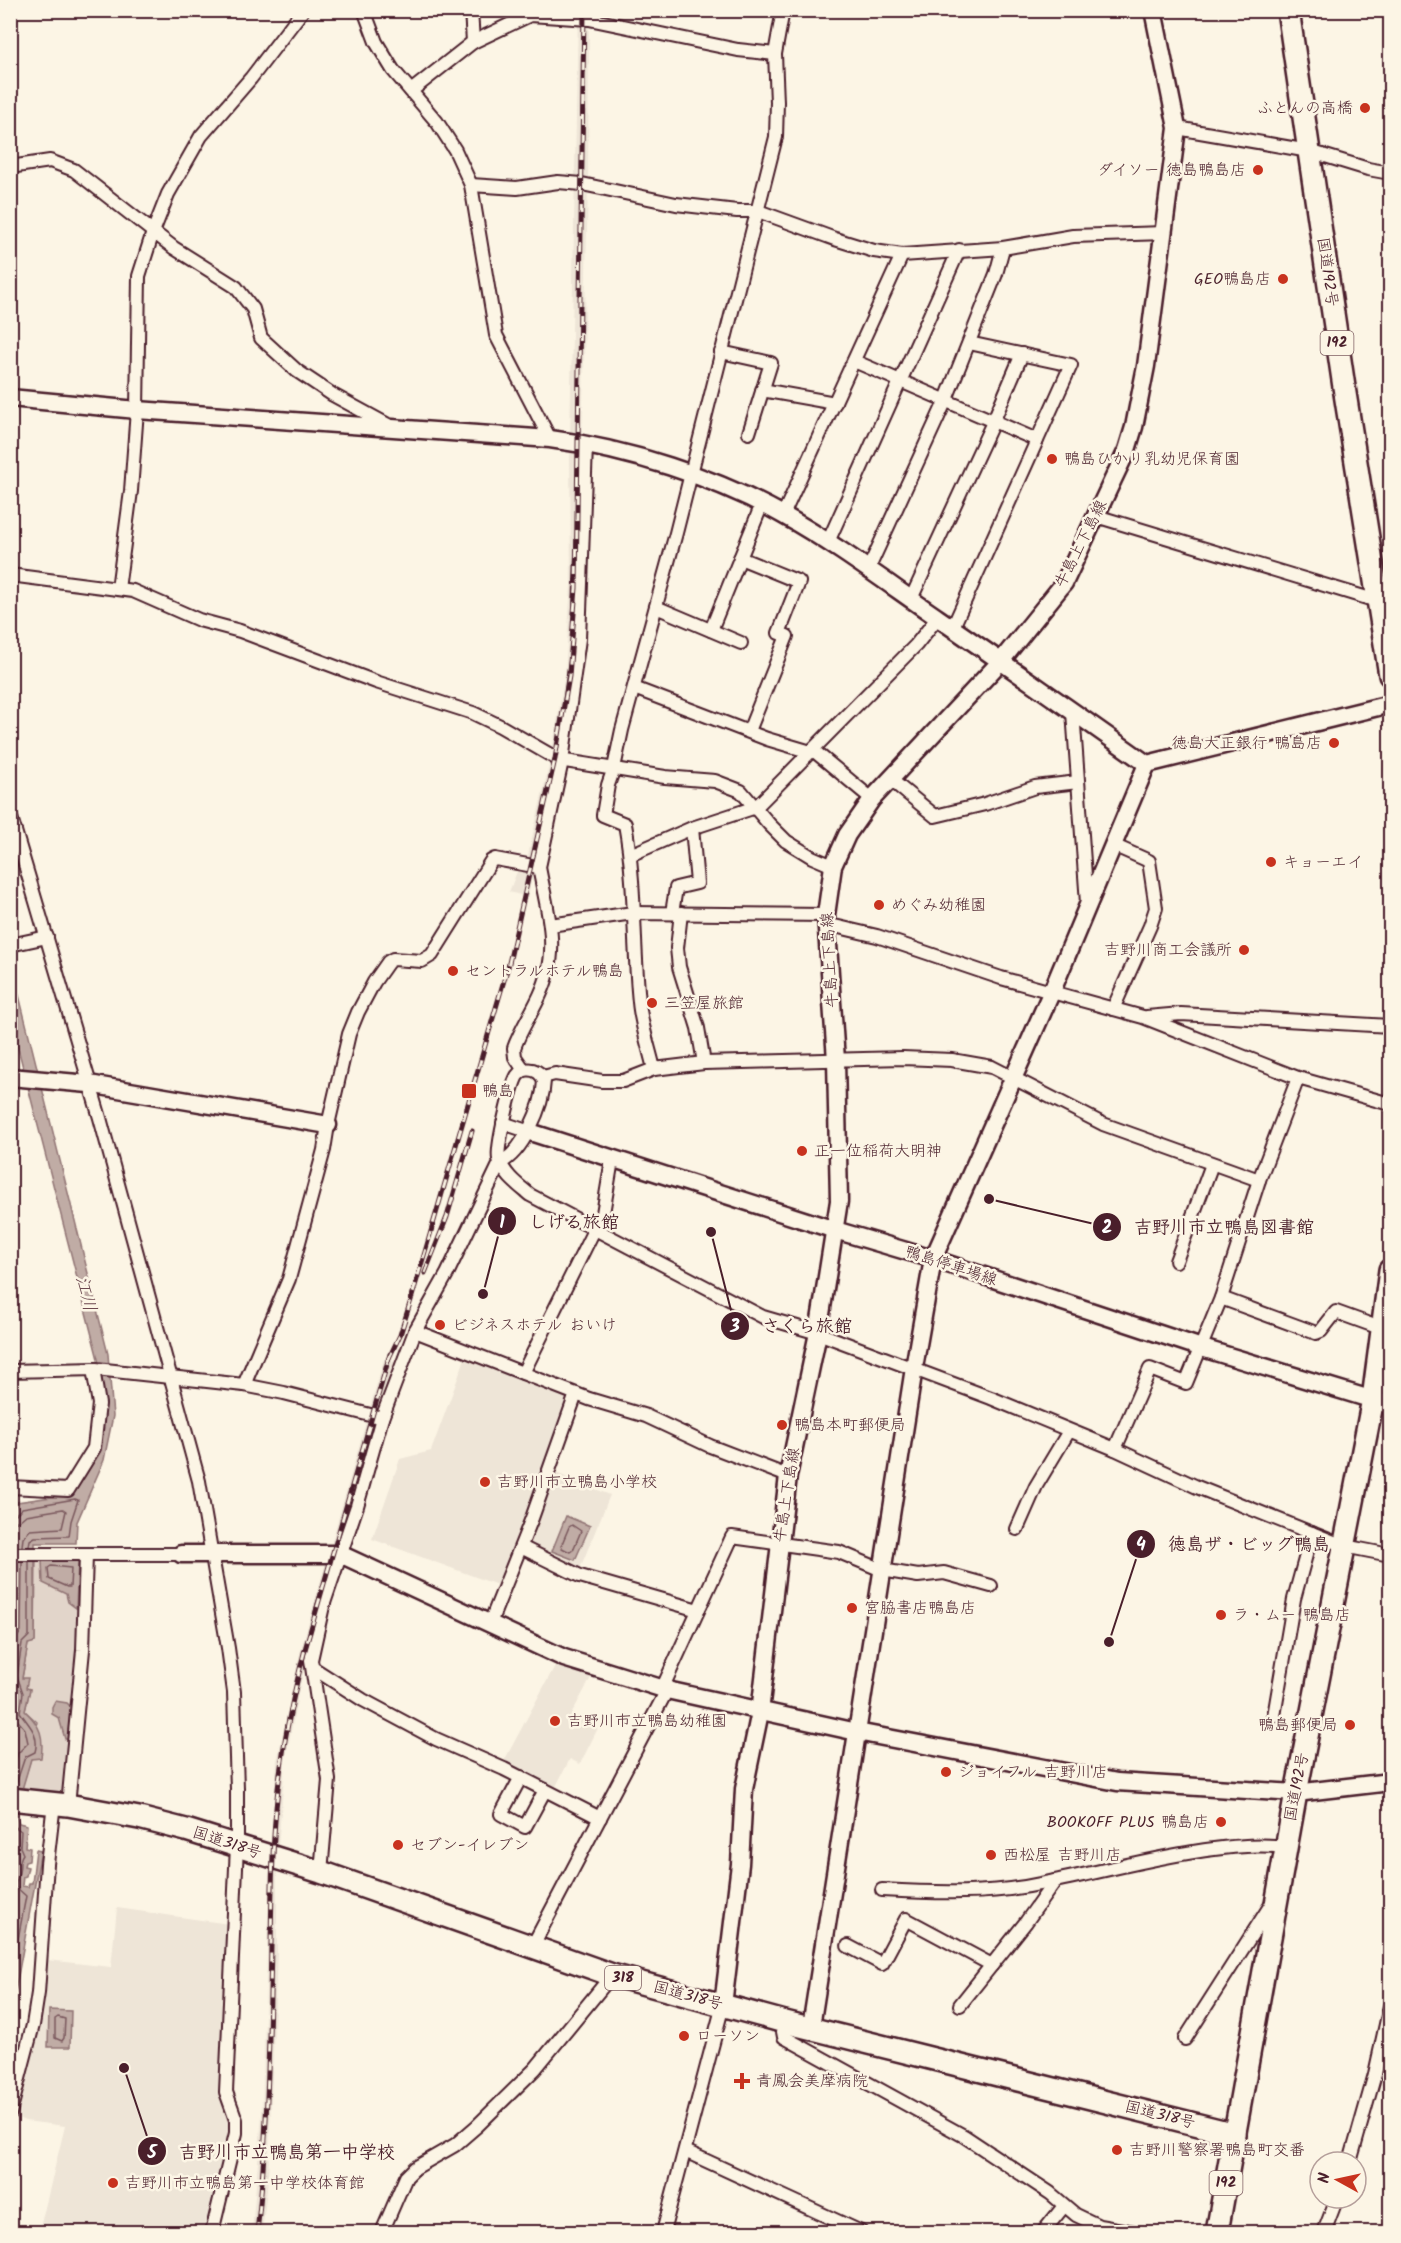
<svg xmlns="http://www.w3.org/2000/svg" width="1401" height="2243" font-family="Kalam,'Klee One',sans-serif">
  <rect width="100%" height="100%" fill="#fcf5e5"/>
  <filter id="ink" filterUnits="userSpaceOnUse"><feTurbulence type="fractalNoise" baseFrequency=".0167" numOctaves="2"/><feDisplacementMap in="SourceGraphic" scale="12" xChannelSelector="R" yChannelSelector="G"/><feConvolveMatrix kernelMatrix="1 2 1 2 8 2 1 2 1" color-interpolation-filters="sRGB"/></filter>
  <g filter="url(#ink)">
    <g fill="#eee5d7">
      <path d="M578,11H589L588,185L582,444L572,676L528,897L509,892L518,869L526,864L551,757L565,674L571,586L570,442Z"/>
      <path d="M466,1356L572,1396L546,1469L610,1495L579,1571L520,1542L503,1587L372,1539L400,1459L431,1451Z"/>
      <path d="M384,1359L397,1363L336,1553L299,1689L285,1763L277,1859V1952L268,2180L262,2232H252L262,2115L270,1857L277,1761L300,1653Z"/>
      <path d="M557,1662L593,1674L572,1713L598,1728L580,1764L570,1759L554,1790L503,1763Z"/>
      <path d="M117,1908L229,1924L219,2094L229,2119V2144L206,2232H39L65,2126L25,2121L14,2116L34,2043L47,1960L111,1967Z"/>
    </g>
    <path fill="#e2d5ca" stroke="#967a7a" stroke-width="1.5" d="M36,1554L86,1555L63,1796L21,1790L31,1758L37,1722L25,1711L30,1689L26,1688L22,1678L28,1644L35,1642Z"/>
    <g fill="#c0aca5" stroke="#917474" stroke-width="1.5">
      <path d="M10,959L108,1354L113,1416L104,1460L77,1522L76,1543H35V1642L28,1644L22,1678H28L26,1688L30,1689L25,1711C41,1726 44,1737 41,1758L31,1759L15,1813L19,1823L27,1825L25,1847L30,1848L29,1861L25,1862L24,1866L28,1867L26,1876L23,1877L22,1886L28,1887L29,1883H32L36,1850L41,1851L11,2014V1516L17,1502L72,1494L103,1410L98,1359L11,1021Z"/>
      <path d="M566,1516L590,1526L575,1560L552,1551Z"/>
      <path d="M42,1560L78,1561L76,1608L68,1602L66,1594L43,1583Z"/>
      <path d="M55,1701L67,1703L74,1710L71,1739H65L59,1718L52,1714V1707Z"/>
      <path d="M49,2010L71,2011L70,2047H48Z"/>
    </g>
    <g fill="none" stroke-linecap="round" stroke-linejoin="round">
      <g stroke="#79575c" stroke-width="1.5">
        <path d="M10,1515L16,1514L22,1508L75,1499L78,1500L71,1521L69,1536L35,1537L30,1540L29,1546"/>
        <path d="M10,1522L19,1521L26,1515L63,1509L66,1511L62,1528L30,1530L23,1538L22,1546"/>
        <path d="M572,1525L581,1531L573,1550L570,1552L562,1548L561,1546L569,1527Z"/>
        <path d="M51,1566L71,1568L70,1587H67L49,1579L48,1568Z"/>
        <path d="M10,1631L12,1627L13,1562"/>
        <path d="M10,1666L15,1641L21,1631L22,1562"/>
        <path d="M10,1683L15,1695L12,1714L25,1729L28,1743L18,1753L10,1778"/>
        <path d="M15,1787L25,1757L35,1752C40,1733 28,1725 20,1712L23,1693L17,1676L22,1643L29,1636V1562"/>
        <path d="M10,1818L14,1826L21,1831L20,1847L23,1854C18,1861 21,1864 19,1872C18,1877 16,1881 16,1887L26,1896L10,1982"/>
        <path d="M58,2017L65,2019L64,2038L62,2041L55,2038V2019Z"/>
      </g>
      <g stroke="#4a1f2b" stroke-width="16">
        <g id="street">
          <path d="M364,10L376,42L393,70L437,122L455,150L471,185L496,335L550,439"/>
          <path d="M471,10L473,42"/>
          <path d="M411,91L473,42L530,15L589,19L738,50L775,54"/>
          <path d="M1177,128L1309,151L1368,169L1390,173"/>
          <path d="M10,167L50,161L74,170L174,248L236,287L253,309L261,338L297,371L333,395L390,426"/>
          <path d="M471,185L517,188L558,182L582,184L676,204L737,211H758L835,239L874,251L902,255L1003,248L1073,236L1164,233"/>
          <path d="M721,352L771,363L749,433"/>
          <path d="M854,361L1037,440"/>
          <path d="M762,390L835,403"/>
          <path d="M783,515L902,255"/>
          <path d="M1096,516L1377,601"/>
          <path d="M828,542L959,250"/>
          <path d="M740,558L799,582L779,633L787,636L749,731"/>
          <path d="M868,570L945,402L996,274L1003,248"/>
          <path d="M10,575L133,591L199,620L240,631L376,682L473,713L500,726L559,760L665,777L715,781L741,791L769,824L786,841L812,857L833,866"/>
          <path d="M118,589L131,491L137,410L139,276L153,232L168,194L201,136L251,78L303,10"/>
          <path d="M911,599L993,422L1022,354"/>
          <path d="M656,607L741,643"/>
          <path d="M953,627L1071,365L969,343"/>
          <path d="M711,630L762,504"/>
          <path d="M634,688L767,739L811,752"/>
          <path d="M1073,712L1087,903"/>
          <path d="M813,750L872,799"/>
          <path d="M890,779L935,816L985,804L1035,787L1078,782"/>
          <path d="M10,814L100,1118L199,1481L228,1648L234,1692L237,1789V1845L226,2092L236,2120V2133L212,2232"/>
          <path d="M630,855L692,828L756,807L916,645L938,617"/>
          <path d="M539,867L562,761L579,639L586,446"/>
          <path d="M672,913L676,888L697,883L692,828"/>
          <path d="M681,913L677,948L679,967L698,1028L704,1063"/>
          <path d="M826,924L877,936L1001,978L1143,1017L1298,1078L1390,1104"/>
          <path d="M550,925L633,913L826,915"/>
          <path d="M10,945L47,937"/>
          <path d="M1113,1009L1150,926L1156,908L1149,861L1113,845"/>
          <path d="M1147,1017L1181,1014L1390,1026"/>
          <path d="M654,1069C649,1047 641,1025 639,1002C633,943 636,883 625,824L603,815L608,785L614,768L622,730L676,533L776,137L777,102L775,54L783,10"/>
          <path d="M543,1077L555,1074L602,1081H623L654,1069L704,1063L903,1058L952,1060L992,1067L1103,1124L1259,1180"/>
          <path d="M503,1123L530,1132"/>
          <path d="M600,1231L612,1160"/>
          <path d="M1176,1261L1212,1164"/>
          <path d="M1221,1298L1316,1333L1321,1331L1336,1312L1383,1329"/>
          <path d="M415,1331L589,1399L646,1416L710,1446L788,1476"/>
          <path d="M10,1371L96,1369L244,1385L284,1393L382,1418"/>
          <path d="M523,1373L595,1228"/>
          <path d="M244,1385L289,1279L324,1150L328,1125L349,1034L358,1012L374,982L388,962L393,959L422,961L432,955L491,861L495,859L539,867C545,901 557,938 548,972C542,1000 523,1022 514,1048L515,1057L524,1070"/>
          <path d="M1115,1449L1150,1369L1186,1383L1221,1298L1259,1180L1298,1078"/>
          <path d="M10,1487L68,1490L94,1448L99,1404L93,1369"/>
          <path d="M1017,1529L1036,1486L1069,1431"/>
          <path d="M521,1547L580,1576L698,1610"/>
          <path d="M10,1554H181"/>
          <path d="M490,1623L532,1518L576,1394"/>
          <path d="M313,1668L363,1700L436,1739L504,1769L600,1818"/>
          <path d="M662,1689L732,1537L839,1552L882,1570L918,1576L944,1573L991,1586"/>
          <path d="M1274,1716L1294,1599L1312,1533"/>
          <path d="M521,1777L501,1814L525,1827L545,1790"/>
          <path d="M68,1805L83,1650L86,1555"/>
          <path d="M321,1872L329,1780L311,1660L323,1606L357,1506L382,1418L415,1331L447,1274L500,1163C523,1152 543,1106 544,1081C541,1072 534,1068 524,1070C521,1072 520,1072 517,1076C511,1087 496,1148 499,1159C504,1175 518,1185 530,1195L763,1317L818,1333L991,1398L1115,1449L1197,1487L1344,1546L1390,1555"/>
          <path d="M882,1890C936,1893 991,1895 1045,1883C1102,1872 1156,1856 1214,1849C1239,1846 1261,1844 1286,1847"/>
          <path d="M848,1946L882,1964L906,1919L992,1965"/>
          <path d="M532,1947L667,1690"/>
          <path d="M960,2005L1026,1922L1055,1881"/>
          <path d="M781,2021L784,2037L964,2136L1050,2193L1076,2215L1099,2226L1134,2232"/>
          <path d="M1185,2039L1272,1903"/>
          <path d="M10,2113L33,2025L38,1993L47,1864L54,1803"/>
          <path d="M685,2151L861,2232"/>
          <path d="M1350,2162L1375,2074L1390,2006"/>
          <path d="M382,2232L406,2177L415,2168L455,2145L477,2126L535,2069L612,1975"/>
          <path d="M663,2232L723,2005"/>
          <path d="M1043,2232L1064,2206"/>
          <path d="M1324,2232L1337,2198"/>
        </g>
      </g>
      <g stroke="#4a1f2b" stroke-width="21">
        <g id="secondary">
          <path d="M10,398L137,410L550,439C627,449 715,477 783,515C837,545 887,583 938,618C1008,666 1078,715 1147,764L1390,704"/>
          <path d="M10,1077L89,1084L328,1125"/>
          <path d="M530,1132L835,1230L933,1259L1202,1348L1390,1405"/>
          <path d="M181,1554H340L564,1658L667,1690L857,1732L1117,1782L1296,1793L1390,1782"/>
          <path d="M723,2005L740,1864L744,1789L760,1712L788,1476L818,1333L839,1201L836,1060L826,915L833,866L847,835L872,799L1001,661L1064,583L1127,450L1134,427L1146,366L1177,128L1153,10"/>
          <path d="M811,2027L914,1368L933,1259L1052,991L1147,764"/>
        </g>
      </g>
      <g stroke="#4a1f2b" stroke-width="26">
        <g id="highway">
          <path d="M1288,10L1344,387L1390,675"/>
          <path d="M10,1799L68,1805L139,1818L186,1830L321,1872L612,1975L781,2021L1235,2134"/>
          <path d="M1217,2232L1296,1793L1373,1399L1390,1270"/>
        </g>
      </g>
      <use href="#street" stroke="#fcf5e5" stroke-width="12"/>
      <use href="#secondary" stroke="#fcf5e5" stroke-width="16"/>
      <use href="#highway" stroke="#fcf5e5" stroke-width="21"/>
      <g stroke="#4a1f2b" stroke-width="5">
        <g id="rail">
          <path d="M425,1273L447,1217L472,1131"/>
          <path d="M388,1360L400,1335L411,1300L509,963L555,759L569,676L576,588L584,10"/>
          <path d="M257,2232C268,2137 269,2042 271,1946C272,1884 272,1821 282,1760C287,1724 295,1688 304,1653L390,1354"/>
        </g>
      </g>
      <use href="#rail" stroke="#fcf5e5" stroke-width="3" stroke-dasharray="9" stroke-linecap="butt"/>
    </g>
  </g>
  <g fill="#c8321e" stroke="#fcf5e5" stroke-width="2">
    <circle cx="1365" cy="108" r="6"/>
    <circle cx="1258" cy="170" r="6"/>
    <circle cx="1283" cy="279" r="6"/>
    <circle cx="1052" cy="459" r="6"/>
    <circle cx="1334" cy="743" r="6"/>
    <circle cx="1271" cy="862" r="6"/>
    <circle cx="879" cy="905" r="6"/>
    <circle cx="1244" cy="950" r="6"/>
    <circle cx="453" cy="971" r="6"/>
    <circle cx="652" cy="1003" r="6"/>
    <rect x="461" y="1083" width="16" height="16" rx="3"/>
    <circle cx="802" cy="1151" r="6"/>
    <circle cx="440" cy="1325" r="6"/>
    <circle cx="782" cy="1425" r="6"/>
    <circle cx="485" cy="1482" r="6"/>
    <circle cx="852" cy="1608" r="6"/>
    <circle cx="1221" cy="1615" r="6"/>
    <circle cx="555" cy="1721" r="6"/>
    <circle cx="1350" cy="1725" r="6"/>
    <circle cx="946" cy="1772" r="6"/>
    <circle cx="1221" cy="1822" r="6"/>
    <circle cx="398" cy="1845" r="6"/>
    <circle cx="991" cy="1855" r="6"/>
    <circle cx="684" cy="2036" r="6"/>
    <path d="M739 2072h6v6h6v6h-6v6h-6v-6h-6v-6h6z"/>
    <circle cx="1117" cy="2150" r="6"/>
    <circle cx="113" cy="2183" r="6"/>
  </g>
  <g text-anchor="middle" dominant-baseline="central" stroke-width="5" stroke-linejoin="round" paint-order="stroke">
    <g fill="#fcf5e5" stroke="#7f5f63" stroke-width="1.5">
      <rect x="1320.5" y="331" width="33" height="24" rx="4.5"/>
      <rect x="605" y="1966" width="36" height="24" rx="4.5"/>
      <rect x="1209.5" y="2171" width="33" height="24" rx="4.5"/>
    </g>
    <g font-size="15" font-weight="bold" fill="#4a1f2b">
      <text x="1337" y="343">192</text>
      <text x="623" y="1978">318</text>
      <text x="1226" y="2183">192</text>
    </g>
    <g font-size="16" fill="#4a1f2b" stroke="#fcf5e5" text-anchor="start">
      <text x="1353" y="108" text-anchor="end">ふとんの高橋</text>
      <text x="1246" y="170" text-anchor="end">ダイソー 徳島鴨島店</text>
      <text x="1271" y="279" text-anchor="end">GEO鴨島店</text>
      <text x="1064" y="459">鴨島ひかり乳幼児保育園</text>
      <text x="1322" y="743" text-anchor="end">徳島大正銀行 鴨島店</text>
      <text x="1283" y="862">キョーエイ</text>
      <text x="891" y="905">めぐみ幼稚園</text>
      <text x="1232" y="950" text-anchor="end">吉野川商工会議所</text>
      <text x="465" y="971">セントラルホテル鴨島</text>
      <text x="664" y="1003">三笠屋旅館</text>
      <text x="482" y="1091">鴨島</text>
      <text x="814" y="1151">正一位稲荷大明神</text>
      <text x="452" y="1325">ビジネスホテル おいけ</text>
      <text x="794" y="1425">鴨島本町郵便局</text>
      <text x="497" y="1482">吉野川市立鴨島小学校</text>
      <text x="864" y="1608">宮脇書店鴨島店</text>
      <text x="1233" y="1615">ラ・ムー 鴨島店</text>
      <text x="567" y="1721">吉野川市立鴨島幼稚園</text>
      <text x="1338" y="1725" text-anchor="end">鴨島郵便局</text>
      <text x="958" y="1772">ジョイフル 吉野川店</text>
      <text x="1209" y="1822" text-anchor="end">BOOKOFF PLUS 鴨島店</text>
      <text x="410" y="1845">セブン-イレブン</text>
      <text x="1003" y="1855">西松屋 吉野川店</text>
      <text x="696" y="2036">ローソン</text>
      <text x="756" y="2081">青鳳会美摩病院</text>
      <text x="1129" y="2150">吉野川警察署鴨島町交番</text>
      <text x="125" y="2183">吉野川市立鴨島第一中学校体育館</text>
    </g>
    <g font-size="16" fill="#4a1f2b" stroke="#fcf5e5">
      <text transform="translate(1327 272) rotate(82)">国道192号</text>
      <text transform="translate(1081 544) rotate(-63)">牛島上下島線</text>
      <text transform="translate(830 960) rotate(-93)">牛島上下島線</text>
      <text transform="translate(951 1266) rotate(18)">鴨島停車場線</text>
      <text transform="translate(787 1495) rotate(-81)">牛島上下島線</text>
      <text transform="translate(1297 1787) rotate(-79)">国道192号</text>
      <text transform="translate(227 1843) rotate(18)">国道318号</text>
      <text transform="translate(688 1996) rotate(15)">国道318号</text>
      <text transform="translate(1160 2115) rotate(14)">国道318号</text>
    </g>
    <g font-size="18" font-style="italic" fill="#6d4950" stroke="#fcf5e5">
      <text transform="translate(85 1294) rotate(76)">江川</text>
    </g>
  </g>
  <path fill="none" stroke="#4a1f2b" stroke-width="2" d="M483 1294L502 1221M989 1199L1107 1227M711 1232L735 1326M1109 1642L1141 1544M124 2068L152 2151"/>
  <g fill="#4a1f2b" stroke="#fcf5e5" stroke-width="2">
    <circle cx="483" cy="1294" r="6"/>
    <circle cx="989" cy="1199" r="6"/>
    <circle cx="711" cy="1232" r="6"/>
    <circle cx="1109" cy="1642" r="6"/>
    <circle cx="124" cy="2068" r="6"/>
    <circle cx="502" cy="1221" r="15"/>
    <circle cx="1107" cy="1227" r="15"/>
    <circle cx="735" cy="1326" r="15"/>
    <circle cx="1141" cy="1544" r="15"/>
    <circle cx="152" cy="2151" r="15"/>
  </g>
  <g font-size="18" text-anchor="middle" font-weight="bold" fill="#fff">
    <text x="502" y="1228">1</text>
    <text x="1107" y="1233">2</text>
    <text x="735" y="1332">3</text>
    <text x="1141" y="1550">4</text>
    <text x="152" y="2158">5</text>
  </g>
  <g font-size="18" text-anchor="middle" font-weight="bold" fill="#4a1f2b" stroke="#fcf5e5" stroke-width="5" stroke-linejoin="round" paint-order="stroke">
    <text x="574" y="1228">しげる旅館</text>
    <text x="1224" y="1233">吉野川市立鴨島図書館</text>
    <text x="807" y="1332">さくら旅館</text>
    <text x="1249" y="1550">徳島ザ・ビッグ鴨島</text>
    <text x="287" y="2158">吉野川市立鴨島第一中学校</text>
  </g>
  <rect width="1401" height="2243" fill="none" stroke="#fcf5e5" stroke-width="36"/>
  <rect x="18" y="18" width="1365" height="2207" fill="none" stroke="#4a1f2b" stroke-width="2" filter="url(#ink)"/>
  <g transform="translate(1338 2180) rotate(278)"><circle r="28" fill="#fcf5e5" stroke="#b59f9b" stroke-width="1.5"/>
  <path d="M0-4.5L10 22L0 15L-10 22Z" fill="#c8321e"/>
  <text y="-9" font-size="16" font-weight="bold" text-anchor="middle" fill="#4a1f2b">N</text>
  </g>
</svg>
